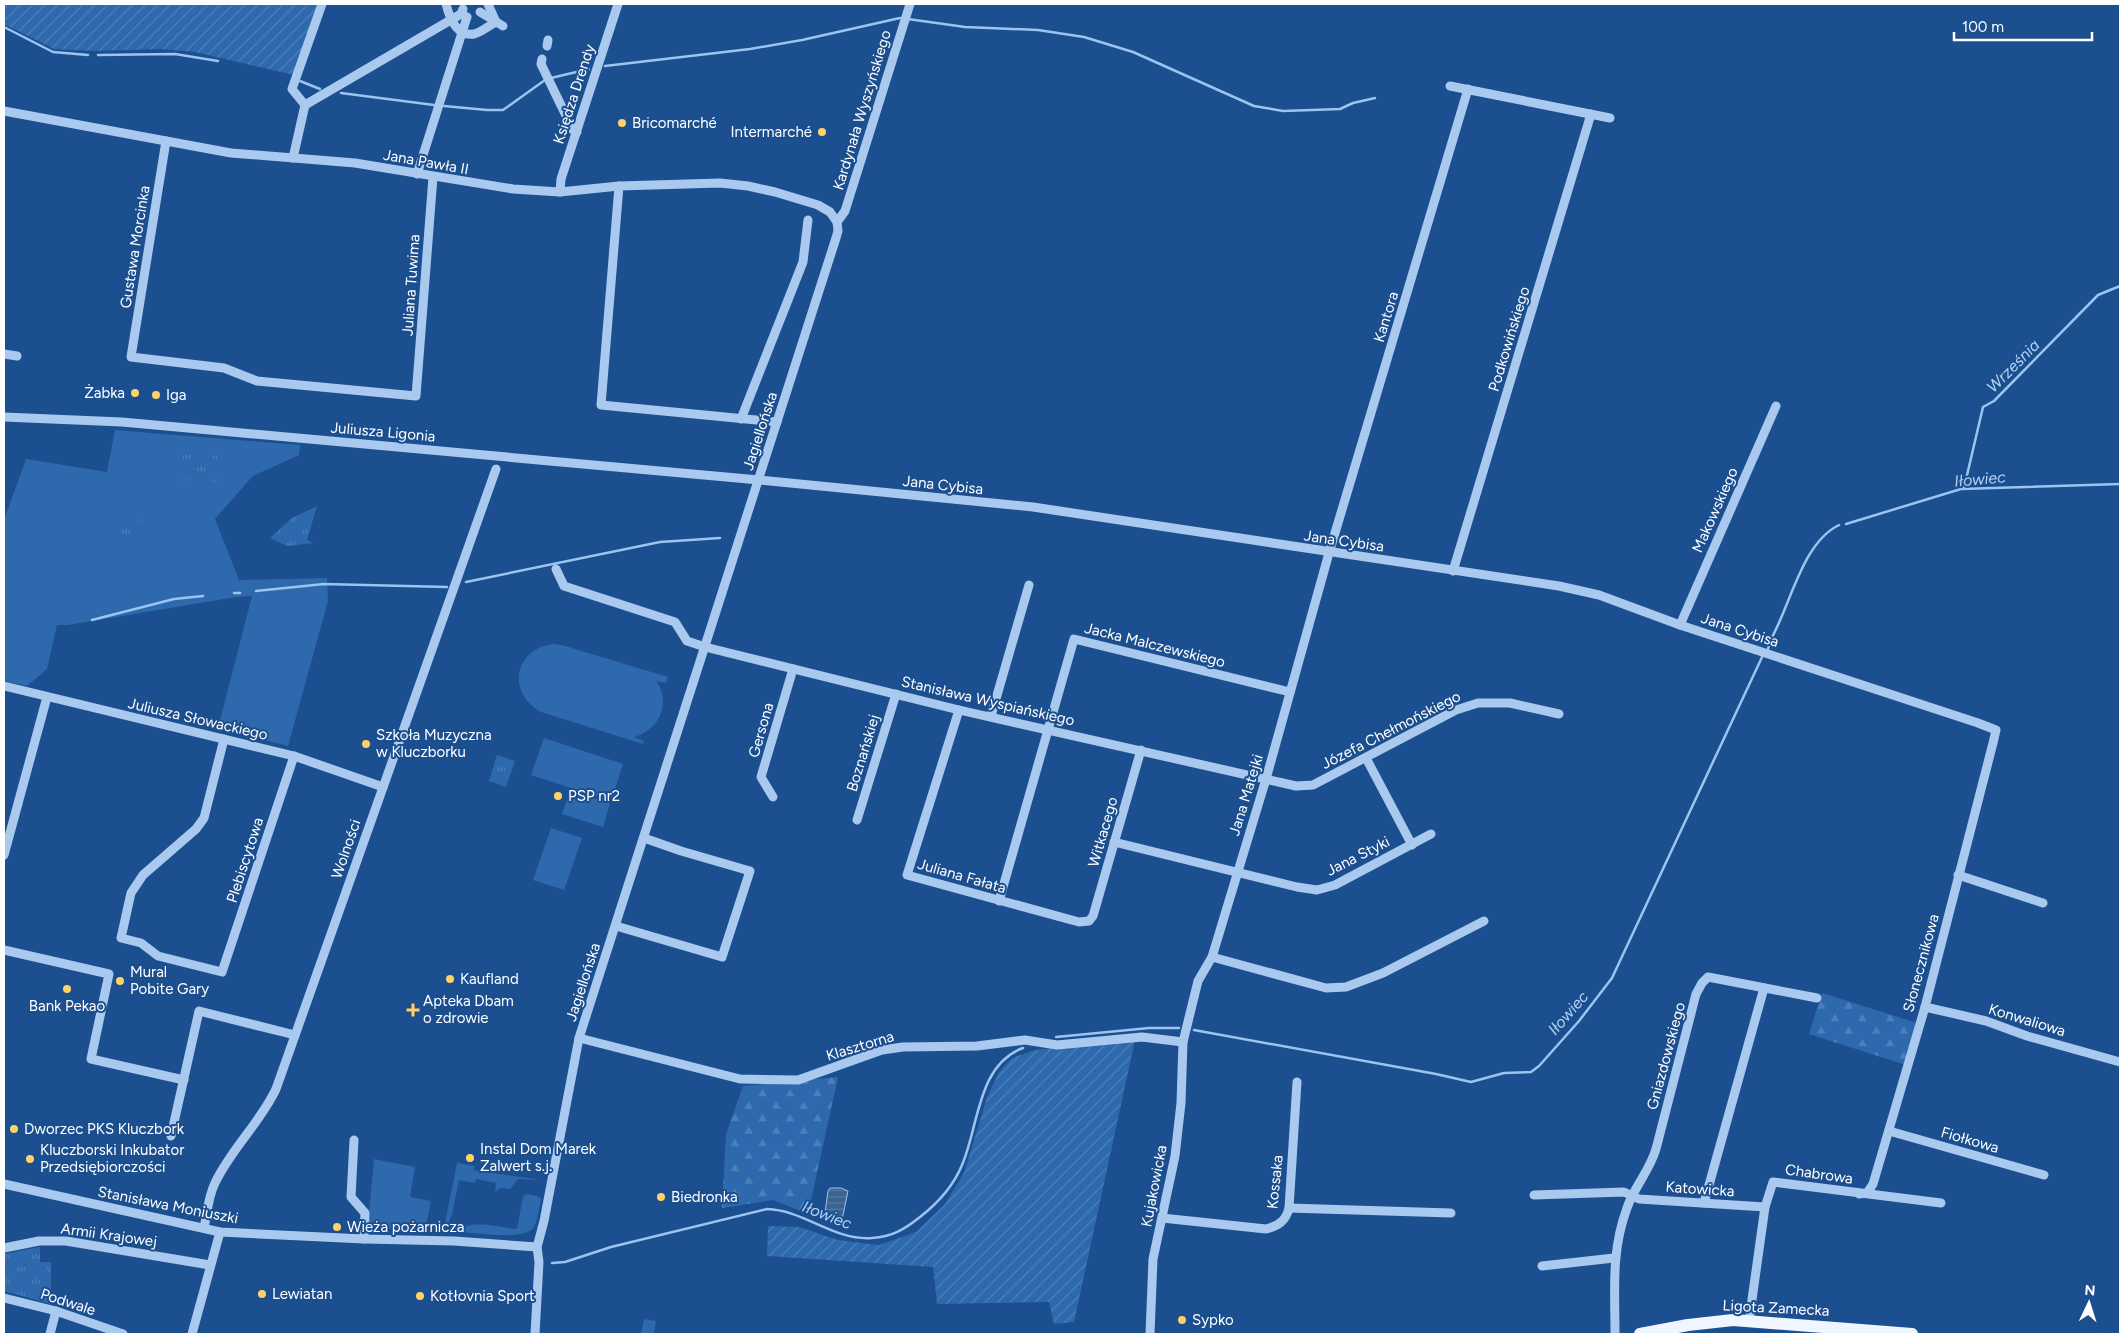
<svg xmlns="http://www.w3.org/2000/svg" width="2124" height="1338" font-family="Figtree,sans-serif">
  <defs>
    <pattern id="forest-firs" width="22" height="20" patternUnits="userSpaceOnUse" patternTransform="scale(1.25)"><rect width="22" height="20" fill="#2e69ad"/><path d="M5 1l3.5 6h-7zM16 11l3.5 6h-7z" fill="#4d80b9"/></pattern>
    <pattern id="park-tufts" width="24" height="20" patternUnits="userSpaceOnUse" patternTransform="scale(1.25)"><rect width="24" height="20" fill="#2e69ad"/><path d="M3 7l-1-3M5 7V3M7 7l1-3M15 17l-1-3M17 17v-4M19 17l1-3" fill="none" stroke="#4d80b9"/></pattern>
    <pattern id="garden-furrows" width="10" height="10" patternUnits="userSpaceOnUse" patternTransform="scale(1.25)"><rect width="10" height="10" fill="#2e69ad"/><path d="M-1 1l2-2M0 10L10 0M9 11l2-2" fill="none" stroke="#4d80b9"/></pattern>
    <pattern id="water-rules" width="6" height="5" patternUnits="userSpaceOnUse" patternTransform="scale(1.25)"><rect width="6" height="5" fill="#3c6290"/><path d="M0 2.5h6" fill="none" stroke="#597aa1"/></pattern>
  </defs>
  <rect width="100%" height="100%" fill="#1b4f8f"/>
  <g fill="#2e69ad">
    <path d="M115,430L300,445L299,455L253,476L215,519L239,580L327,578L328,601L288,746L218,728L252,596L236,597L68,625H57L47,669L27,686L4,681V520L26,459L107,472Z"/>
    <path d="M553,644L562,645L668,677L666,683L656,681C672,703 659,730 634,737L644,741L643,744L541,712C506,693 514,649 553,644Z"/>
    <path d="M544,738L623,764L611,801L531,775Z"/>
    <path d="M570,791L610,803L603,827L562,814Z"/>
    <path d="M551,828L582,838L564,890L533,880Z"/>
    <path d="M374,1159L415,1167L410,1197L431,1201L425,1230L372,1228L368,1223Z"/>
    <path d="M457,1163L475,1166L474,1170L479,1171L542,1180L518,1179L510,1189L501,1188L495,1192L496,1183L476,1179L475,1183L459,1180L452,1215L446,1229L444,1228Z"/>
    <path d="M528,1194L539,1197L541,1199C539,1208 538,1219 534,1227C526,1241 476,1233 460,1232C466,1218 503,1228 517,1229L523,1196Z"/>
    <path d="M644,1319L656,1321L654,1334H641Z"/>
  </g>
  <g fill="url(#forest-firs)">
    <path d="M1822,993L1917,1023L1906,1065L1809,1034Z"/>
    <path d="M838,1077L808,1214L773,1200L722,1208L726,1134L743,1086Z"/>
  </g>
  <g fill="url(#park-tufts)">
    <path d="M183,454L218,456L216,482L181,480Z"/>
    <path d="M317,506L307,540L314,543L287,546L270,538L292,518Z"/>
    <circle cx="129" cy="530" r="14"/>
    <path d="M497,755L515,761L506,787L489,781Z"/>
    <path d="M40,1247V1262H51V1304L4,1291V1254Z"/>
  </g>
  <g fill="url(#garden-furrows)">
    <path d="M4,4H318L294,75L195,52L161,49L94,51L54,49L4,24Z"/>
    <path d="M1135,1040L1074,1322L1054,1324L1049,1302L937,1304L933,1267L767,1256L768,1226L799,1227L838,1240L879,1245L916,1232L944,1205L964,1173L987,1097L999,1072L1012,1058L1035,1050Z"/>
  </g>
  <path fill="url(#water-rules)" stroke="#9cc4f0" d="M830,1188H841L848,1191L842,1220L828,1216L825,1213L828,1191Z"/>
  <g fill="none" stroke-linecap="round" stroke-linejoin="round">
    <g stroke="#9cc4f0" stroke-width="2.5">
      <path d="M908,19L965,27L1038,30L1084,37L1133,52L1254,106L1283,111L1340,109L1353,103L1375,98"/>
      <path d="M4,27L53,52L88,55"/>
      <path d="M98,55L175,54L218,61"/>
      <path d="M605,66L750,49L802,40L900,18"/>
      <path d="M551,78L589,69"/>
      <path d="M300,81L320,89"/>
      <path d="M341,93L434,105"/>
      <path d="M444,106L487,110H503L545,80"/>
      <path d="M1964,488L1983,407L1994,401L2098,295L2120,286"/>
      <path d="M1846,524L1961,489L2120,484"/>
      <path d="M466,582L660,542L720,538"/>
      <path d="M256,591L324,584L447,587"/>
      <path d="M234,593H240"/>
      <path d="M92,620L174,599L203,596"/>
      <path d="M1768,649L1771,639C1791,604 1802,543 1839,525"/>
      <path d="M1194,1030L1436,1074L1471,1082L1504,1073L1531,1072L1539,1066L1579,1021L1612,978L1763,655"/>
      <path d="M1056,1037L1149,1028H1179"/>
      <path d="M552,1263L565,1262L611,1247L767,1209C804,1210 834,1241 872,1238C892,1237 905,1229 920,1217C938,1203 953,1187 962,1165C979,1126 977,1065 1023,1048"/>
    </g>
    <g stroke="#a9c9ee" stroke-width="9">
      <path d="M446,4C449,16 456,37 474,34C480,33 490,25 496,22L488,4"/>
      <path d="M480,12L503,26"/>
      <path d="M547,46L548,40"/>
      <path d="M542,59L541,64L573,130L577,132"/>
      <path d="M1450,86L1610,118"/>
      <path d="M305,105L292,89L322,4"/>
      <path d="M4,111L231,153L355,163L513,189L560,192L619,186L720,183L748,186L775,192L818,205L830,212L837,222L838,231L836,238L579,1038L544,1221L537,1247L539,1262L535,1334"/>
      <path d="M166,141L131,357L224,368L257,381L416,396L433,177"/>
      <path d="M293,158L305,105L461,14"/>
      <path d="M417,174L467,17L461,14L463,9"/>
      <path d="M619,186L601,405L777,422"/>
      <path d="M560,192L561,179L618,4"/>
      <path d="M837,222L845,211L910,4"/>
      <path d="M4,354L17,356"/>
      <path d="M4,417L122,422L759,480L1033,507L1559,586L1599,595L1680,625L1978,723L1996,730L1993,743L1925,1007L1873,1184L1867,1193L1859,1194"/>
      <path d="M741,419L803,262L808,220"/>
      <path d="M556,569L564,586L675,622L687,641L705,647L959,710L1296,786L1313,785L1456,710L1478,703H1510L1559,714"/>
      <path d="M1453,571L1591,114"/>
      <path d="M1680,625L1776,406"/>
      <path d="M4,686L294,756L383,787"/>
      <path d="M959,710L907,875L1079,922L1089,921L1093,916L1141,750"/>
      <path d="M991,716L1029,585"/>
      <path d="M224,739L204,818L196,829L143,875L131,893L121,938L141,943L158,956L222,972L294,756"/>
      <path d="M1366,758L1412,845"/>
      <path d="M773,797L761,777L793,669"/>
      <path d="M857,820L896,694"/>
      <path d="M1114,842L1297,887L1317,890L1335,885L1431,834"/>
      <path d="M4,855L47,697"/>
      <path d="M1958,875L2043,903"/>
      <path d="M999,901L1074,639L1290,692"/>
      <path d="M616,926L722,957L750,871L681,851L644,838"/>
      <path d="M4,950L109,974L91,1059L184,1080"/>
      <path d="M1212,957L1326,988L1346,987L1383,973L1484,921"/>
      <path d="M1925,1007L1986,1021L2027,1036L2120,1062"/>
      <path d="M579,1038L740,1079L798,1080L882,1050L903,1047L977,1046L1025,1040L1057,1045L1142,1037L1183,1042"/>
      <path d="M1889,1131L2044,1175"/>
      <path d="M171,1136L199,1011L295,1035"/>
      <path d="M354,1140L351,1197L365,1213L364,1239"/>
      <path d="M4,1184L220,1232L364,1239L454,1241L537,1247"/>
      <path d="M1534,1195L1624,1192L1639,1199L1765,1207"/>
      <path d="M1704,1203L1764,988"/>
      <path d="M1289,1208L1451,1213"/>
      <path d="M1162,1218L1266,1229C1278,1226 1286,1221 1289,1208L1297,1082"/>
      <path d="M204,1228C207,1214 208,1197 215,1183C231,1149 260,1123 276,1089L496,469"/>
      <path d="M4,1248L39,1241H66L210,1265"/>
      <path d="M1542,1266L1614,1258"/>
      <path d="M4,1298L56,1311L123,1334"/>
      <path d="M1749,1321L1765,1207L1773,1182L1941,1203"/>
      <path d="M50,1334L56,1311"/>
      <path d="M192,1334L220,1232"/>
      <path d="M1150,1334L1153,1259L1175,1156L1181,1103L1183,1042L1198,981L1212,957L1266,779L1329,553L1468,89"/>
      <path d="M1615,1334C1615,1289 1611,1251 1627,1208C1634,1187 1649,1172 1656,1149L1696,994L1702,983L1708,977L1817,998"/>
    </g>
    <path stroke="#f0f6ff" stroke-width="12" d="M1640,1334L1688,1325L1733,1320L1912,1334"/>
  </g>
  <g fill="#ffd166" stroke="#1b4f8f" stroke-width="2">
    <circle cx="622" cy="123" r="5"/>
    <circle cx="822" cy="132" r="5"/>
    <circle cx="135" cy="393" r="5"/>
    <circle cx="156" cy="395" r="5"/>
    <circle cx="366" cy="744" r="5"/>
    <circle cx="558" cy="796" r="5"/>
    <circle cx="450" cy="979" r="5"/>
    <circle cx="120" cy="981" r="5"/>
    <circle cx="67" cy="989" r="5"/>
    <path d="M410.5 1002.5h5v5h5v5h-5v5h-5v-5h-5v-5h5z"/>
    <circle cx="14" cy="1129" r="5"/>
    <circle cx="470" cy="1158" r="5"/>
    <circle cx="30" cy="1159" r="5"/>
    <circle cx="661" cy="1197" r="5"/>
    <circle cx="337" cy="1227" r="5"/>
    <circle cx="262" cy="1294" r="5"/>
    <circle cx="420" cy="1296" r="5"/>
    <circle cx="1182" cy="1320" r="5"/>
  </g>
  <g text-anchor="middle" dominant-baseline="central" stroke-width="4" stroke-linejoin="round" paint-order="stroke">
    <g font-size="15" fill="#fff" stroke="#1b4f8f">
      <text transform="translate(574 94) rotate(-72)">Księdza Drendy</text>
      <text transform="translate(862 110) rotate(-73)">Kardynała Wyszyńskiego</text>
      <text transform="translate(426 162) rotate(10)">Jana Pawła II</text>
      <text transform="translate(135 247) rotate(-81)">Gustawa Morcinka</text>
      <text transform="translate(411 285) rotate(-86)">Juliana Tuwima</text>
      <text transform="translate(1386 317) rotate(-73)">Kantora</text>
      <text transform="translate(1509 339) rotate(-73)">Podkowińskiego</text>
      <text transform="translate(760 431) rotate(-72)">Jagiellońska</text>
      <text transform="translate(383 432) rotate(5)">Juliusza Ligonia</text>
      <text transform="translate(943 485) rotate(6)">Jana Cybisa</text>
      <text transform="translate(1715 510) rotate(-66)">Makowskiego</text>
      <text transform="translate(1344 541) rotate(8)">Jana Cybisa</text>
      <text transform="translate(1740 630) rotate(18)">Jana Cybisa</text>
      <text transform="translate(1155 645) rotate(14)">Jacka Malczewskiego</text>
      <text transform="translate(988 701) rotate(13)">Stanisława Wyspiańskiego</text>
      <text transform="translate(198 719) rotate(13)">Juliusza Słowackiego</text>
      <text transform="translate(761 730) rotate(-74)">Gersona</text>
      <text transform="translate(1391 730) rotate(-27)">Józefa Chełmońskiego</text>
      <text transform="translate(863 753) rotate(-73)">Boznańskiej</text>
      <text transform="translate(1246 795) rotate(-73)">Jana Matejki</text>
      <text transform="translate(1103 832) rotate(-74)">Witkacego</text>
      <text transform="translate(346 849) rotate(-71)">Wolności</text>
      <text transform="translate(1358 856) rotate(-27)">Jana Styki</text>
      <text transform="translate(245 860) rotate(-72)">Plebiscytowa</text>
      <text transform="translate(962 876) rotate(16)">Juliana Fałata</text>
      <text transform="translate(1921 963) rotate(-75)">Słonecznikowa</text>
      <text transform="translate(583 982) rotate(-72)">Jagiellońska</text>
      <text transform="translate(2027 1020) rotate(17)">Konwaliowa</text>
      <text transform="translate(860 1046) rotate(-17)">Klasztorna</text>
      <text transform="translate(1666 1056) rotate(-75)">Gniazdowskiego</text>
      <text transform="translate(1970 1140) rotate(16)">Fiołkowa</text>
      <text transform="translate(1819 1174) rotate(8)">Chabrowa</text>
      <text transform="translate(1275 1182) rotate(-84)">Kossaka</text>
      <text transform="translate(1154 1186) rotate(-79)">Kujakowicka</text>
      <text transform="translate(1700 1189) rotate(4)">Katowicka</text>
      <text transform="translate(168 1205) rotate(11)">Stanisława Moniuszki</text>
      <text transform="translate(109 1235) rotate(8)">Armii Krajowej</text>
      <text transform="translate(68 1302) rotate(18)">Podwale</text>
      <text transform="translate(1776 1308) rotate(3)">Ligota Zamecka</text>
    </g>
    <g font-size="15" fill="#fff" stroke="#1b4f8f" text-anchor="start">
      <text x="632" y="123">Bricomarché</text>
      <text x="812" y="132" text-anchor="end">Intermarché</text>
      <text x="125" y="393" text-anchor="end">Żabka</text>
      <text x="166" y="395">Iga</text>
      <text x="376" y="735">Szkoła Muzyczna<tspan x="376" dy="17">w Kluczborku</tspan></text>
      <text x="568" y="796">PSP nr2</text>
      <text x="130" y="972">Mural<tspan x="130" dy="17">Pobite Gary</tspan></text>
      <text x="460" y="979">Kaufland</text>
      <text x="423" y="1001">Apteka Dbam<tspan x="423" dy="17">o zdrowie</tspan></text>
      <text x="67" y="1006" text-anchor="middle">Bank Pekao</text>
      <text x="24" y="1129">Dworzec PKS Kluczbork</text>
      <text x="480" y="1149">Instal Dom Marek<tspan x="480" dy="17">Zalwert s.j.</tspan></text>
      <text x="40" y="1150">Kluczborski Inkubator<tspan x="40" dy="17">Przedsiębiorczości</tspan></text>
      <text x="671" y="1197">Biedronka</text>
      <text x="347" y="1227">Wieża pożarnicza</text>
      <text x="272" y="1294">Lewiatan</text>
      <text x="430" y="1296">Kotłovnia Sport</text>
      <text x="1192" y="1320">Sypko</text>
    </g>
    <g font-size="16" font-style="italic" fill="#b5d3f5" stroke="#1b4f8f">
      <text transform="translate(2013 366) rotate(-45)">Września</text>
      <text transform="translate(1980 479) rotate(-5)">Iłowiec</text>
      <text transform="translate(1568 1013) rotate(-49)">Iłowiec</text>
      <text transform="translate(827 1215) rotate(21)">Iłowiec</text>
    </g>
  </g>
  <rect width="2124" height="1338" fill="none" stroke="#ffffff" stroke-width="10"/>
  <g transform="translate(2089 1303) rotate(4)" stroke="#1b4f8f" stroke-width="4" paint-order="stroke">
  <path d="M0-4L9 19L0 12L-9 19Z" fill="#ffffff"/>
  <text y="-8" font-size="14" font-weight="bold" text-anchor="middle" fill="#ffffff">N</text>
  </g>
  <path d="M1954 32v8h138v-8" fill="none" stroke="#ffffff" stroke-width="2.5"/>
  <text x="1962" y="32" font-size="15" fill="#ffffff" stroke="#1b4f8f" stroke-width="4" paint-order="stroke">100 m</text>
</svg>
